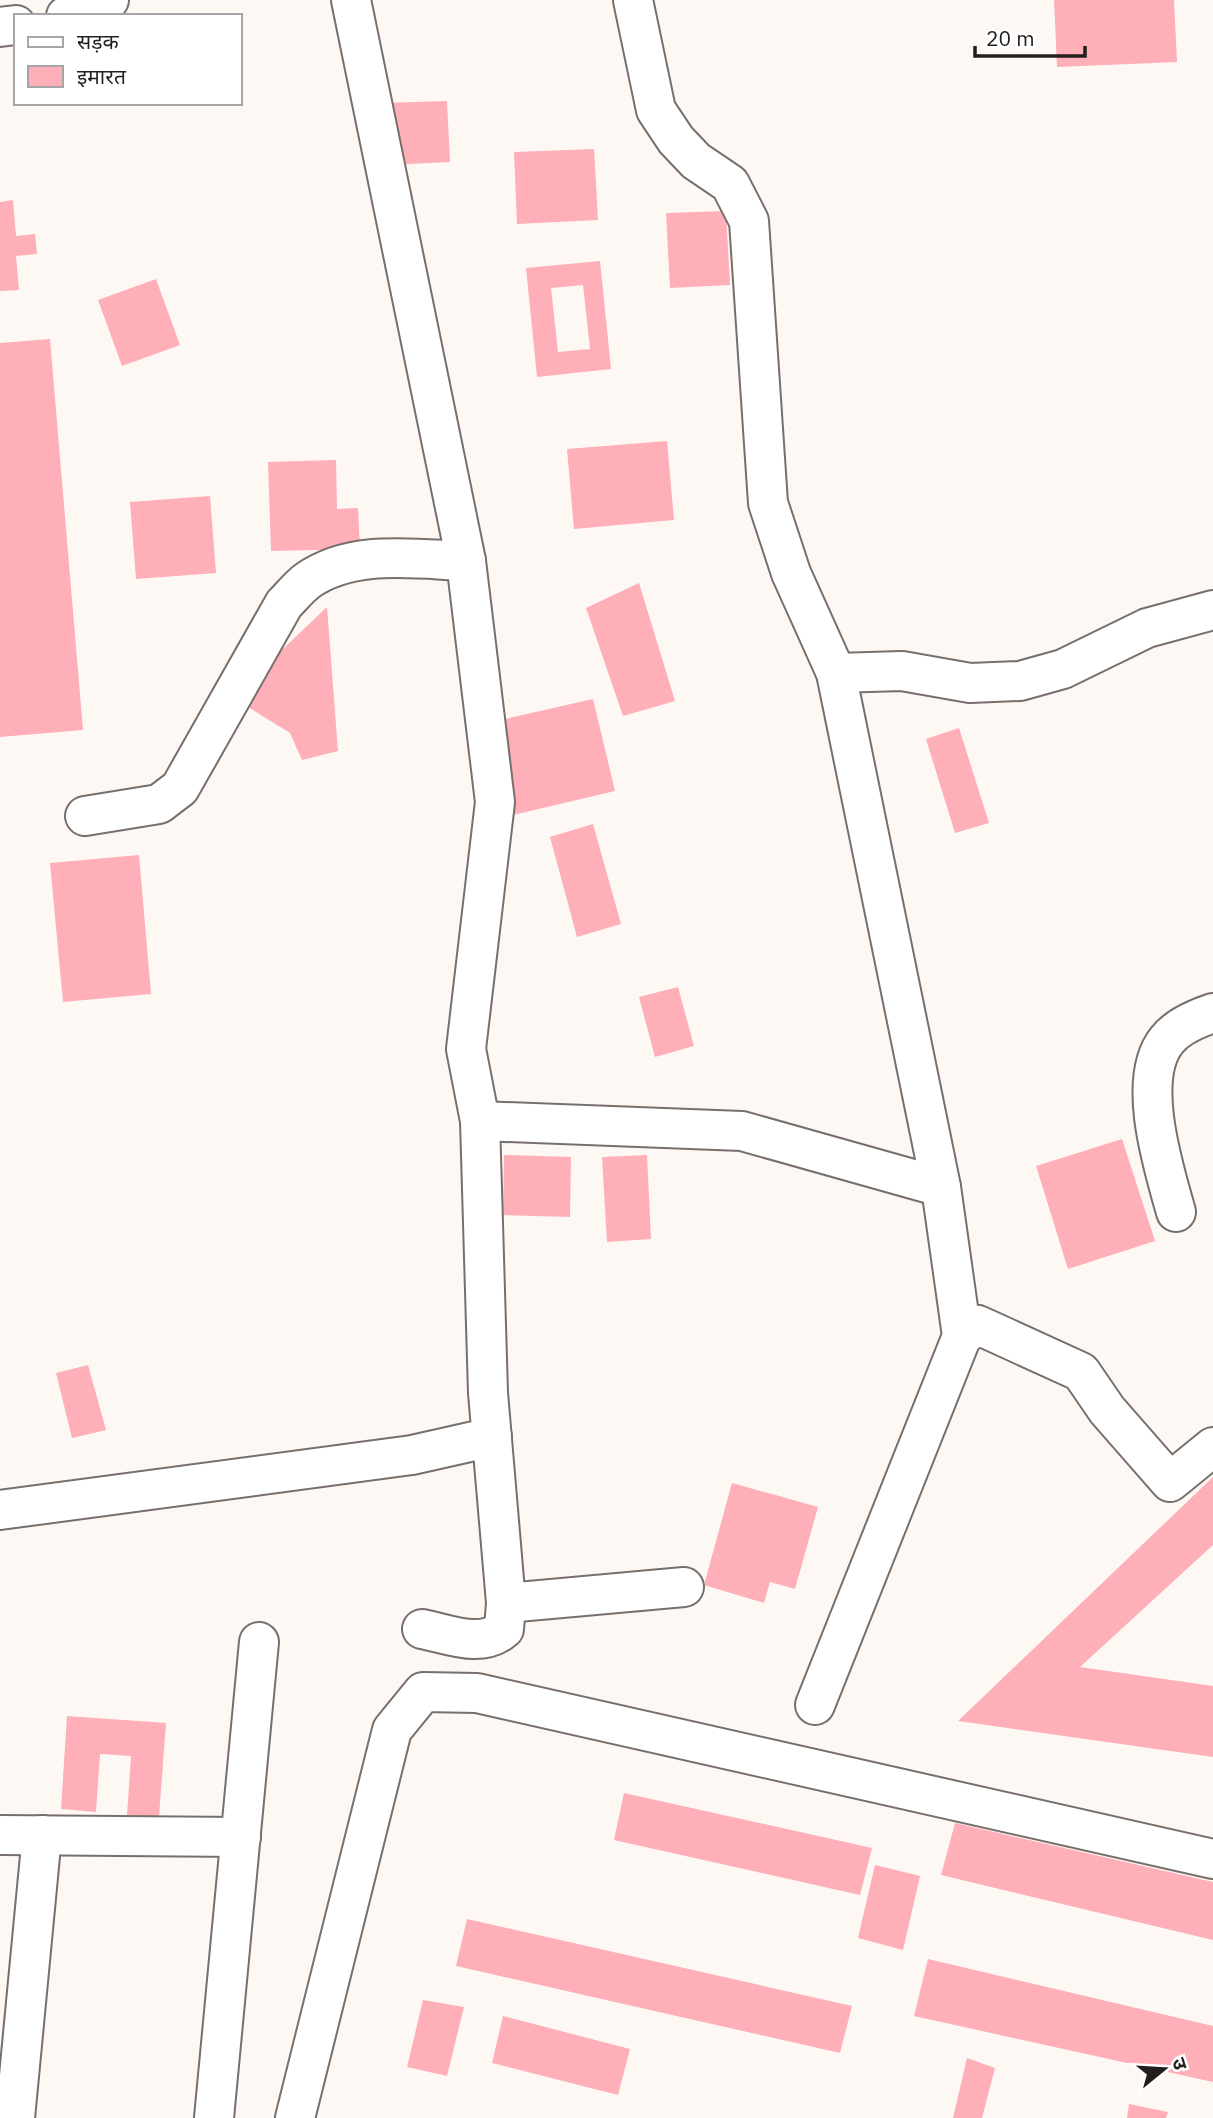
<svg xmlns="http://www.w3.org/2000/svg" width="1213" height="2118" font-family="'IBM Plex Sans','Noto Sans Devanagari',sans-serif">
  <rect width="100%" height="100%" fill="#fef8f5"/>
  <g fill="#feafb8" fill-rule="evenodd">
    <path d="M1054,0H1174L1177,62L1057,67Z"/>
    <path d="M447,101L450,162L387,165L384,103Z"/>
    <path d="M594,149L598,220L517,224L514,152Z"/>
    <path d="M13,200L16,236L35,234L37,254L16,256L19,290L0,291V202Z"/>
    <path d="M726,211L730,285L670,288L666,213Z"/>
    <path d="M600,261L611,369L537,377L526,268ZM583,285L590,349L558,352L551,288Z"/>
    <path d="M156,279L180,345L122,366L98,300Z"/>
    <path d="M50,339L83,730L0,737V343Z"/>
    <path d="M667,441L674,520L574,529L567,449Z"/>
    <path d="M336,460L337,509L358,508L360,549L271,551L268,462Z"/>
    <path d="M210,496L216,573L136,579L130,502Z"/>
    <path d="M639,583L675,701L623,716L586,608Z"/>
    <path d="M327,607L338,751L302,760L290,733L232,697Z"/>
    <path d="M593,699L615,791L513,815L492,722Z"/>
    <path d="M959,728L989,823L955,833L926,739Z"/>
    <path d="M593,824L621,924L577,937L550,837Z"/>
    <path d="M139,855L151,994L63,1002L50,863Z"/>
    <path d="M678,987L694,1046L655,1057L639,997Z"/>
    <path d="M1122,1139L1155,1241L1068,1269L1036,1166Z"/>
    <path d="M504,1155L571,1157L570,1217L503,1215Z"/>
    <path d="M647,1155L651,1239L607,1242L602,1157Z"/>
    <path d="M88,1365L106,1430L72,1438L56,1373Z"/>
    <path d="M1213,1477V1545L1080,1667L1213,1686V1757L958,1721Z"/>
    <path d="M732,1483L818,1507L795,1589L770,1582L764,1603L704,1585Z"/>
    <path d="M67,1716L166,1723L159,1817L127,1815L131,1756L100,1754L96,1812L61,1809Z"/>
    <path d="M624,1793L872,1848L860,1895L614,1840Z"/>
    <path d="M955,1823L1213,1882V1940L941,1875Z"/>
    <path d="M875,1865L920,1876L903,1950L858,1938Z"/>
    <path d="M467,1919L852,2006L840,2053L456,1966Z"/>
    <path d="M928,1959L1213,2026V2082L914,2016Z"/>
    <path d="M423,2000L464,2007L447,2076L407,2067Z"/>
    <path d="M503,2016L630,2049L618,2095L492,2063Z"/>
    <path d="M967,2058L995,2068L982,2118H953Z"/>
    <path d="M1129,2104L1168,2112L1166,2118H1127Z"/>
  </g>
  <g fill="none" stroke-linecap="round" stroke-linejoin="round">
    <g stroke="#776f6b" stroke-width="42">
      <g id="minor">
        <path d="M351,0L466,561L495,802L466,1049L480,1121L488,1393L506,1603L504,1629C481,1649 449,1634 422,1629"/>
        <path d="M633,0L656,110L676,140L696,161L730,184L749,221L768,503L791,573L836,673L941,1187L962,1336L815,1705"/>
        <path d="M66,16L109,0"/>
        <path d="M0,27L16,25"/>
        <path d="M836,673L902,671L970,683L1020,681L1063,669L1147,628L1213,610"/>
        <path d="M85,816L159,804L180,788L284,604C291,597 299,587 307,581C352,549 414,559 466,561"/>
        <path d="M480,1121L742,1131L941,1187"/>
        <path d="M1176,1212C1164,1169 1135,1079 1167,1040C1177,1027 1198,1018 1213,1013"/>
        <path d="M962,1336L978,1325L1081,1372L1107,1410L1170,1482L1213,1447"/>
        <path d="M0,1510L412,1455L492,1437"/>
        <path d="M506,1603L684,1587"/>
        <path d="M0,1835L241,1837"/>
        <path d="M15,2118L42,1835"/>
        <path d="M214,2118L259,1642"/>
        <path d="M295,2118L392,1730L423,1692L477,1693L1213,1859"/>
      </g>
    </g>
    <use href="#minor" stroke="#fff" stroke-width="38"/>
  </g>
  <rect x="14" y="14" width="228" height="91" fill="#ffffff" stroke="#a7a5a5" stroke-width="2"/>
  <rect x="28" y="37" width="35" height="10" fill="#ffffff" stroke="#a7a5a5" stroke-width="2"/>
  <text x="77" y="49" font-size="21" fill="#221e1d">सड़क</text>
  <rect x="28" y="66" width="35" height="21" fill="#feafb8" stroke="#a7a5a5" stroke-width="2"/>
  <text x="77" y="84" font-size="21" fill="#221e1d">इमारत</text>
  <g transform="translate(1164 2069) rotate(72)" stroke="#ffffff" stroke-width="5" paint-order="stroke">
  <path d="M0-5L12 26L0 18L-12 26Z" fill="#221e1d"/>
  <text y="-10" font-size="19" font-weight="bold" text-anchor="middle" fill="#221e1d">उ</text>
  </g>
  <path d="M975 46v10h110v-10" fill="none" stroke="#221e1d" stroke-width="3.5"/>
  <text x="986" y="46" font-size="21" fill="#221e1d" stroke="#ffffff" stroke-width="5" paint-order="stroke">20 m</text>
</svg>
